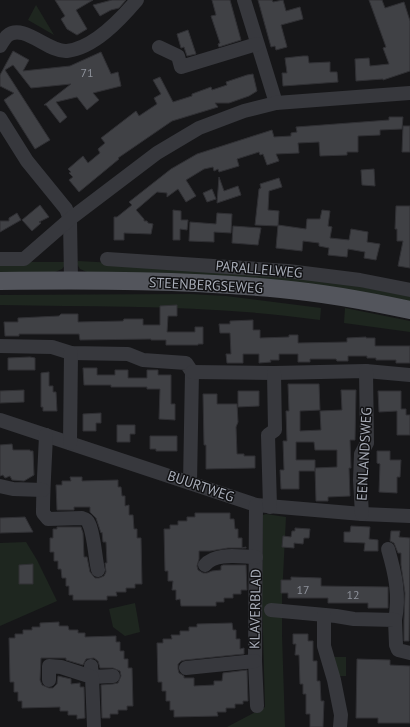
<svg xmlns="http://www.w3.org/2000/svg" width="410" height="727" font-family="'PT Sans',sans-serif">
  <rect width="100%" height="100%" fill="#161618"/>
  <g fill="#1e261f">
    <path d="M36,5L54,35L28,20Z"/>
    <path d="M78,261L266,271L410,295V304L87,272L80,269L77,264Z"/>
    <path d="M0,262H65L66,264L62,269L55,272L0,275Z"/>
    <path d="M190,294L226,296L321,308L320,320C214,305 107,307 0,305V295Z"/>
    <path d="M345,308L410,321V332L344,323Z"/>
    <path d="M266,514L286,517L282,597V635L285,727H227L265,707L262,598L263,515Z"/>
    <path d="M26,542L37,560L57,601L0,626V543Z"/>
    <path d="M135,603L140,632L125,636L113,627L109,609Z"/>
    <path d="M331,657H346V676H338Z"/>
  </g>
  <g fill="#404145" stroke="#303034">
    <path d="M55,0H93L76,10L87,29L77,35L67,29L61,19L65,16Z"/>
    <path d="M112,0H126L119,8L111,10L100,16L93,5Z"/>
    <path d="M212,0H230L241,40L219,47L218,44L220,43L211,16L216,15Z"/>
    <path d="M258,0H272L273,2L283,0L286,11L300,7L303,19L281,25L287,47L276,50L275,46L271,47Z"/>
    <path d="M369,0H382L385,8L404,2L410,21V71L383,80V79L356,81L355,59L369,58L370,66L389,64L383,48L386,47Z"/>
    <path d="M188,30L196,54L187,56L184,47L181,48L177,34Z"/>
    <path d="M13,51L29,60L23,71L70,66L101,52L111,74L118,72L121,86L93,93L99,100L87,110L77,97L56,102L67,117L60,123L46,105H44L71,84L31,88L13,65L5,70L50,140L35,149L4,100L14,93L0,86V75Z"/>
    <path d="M303,56H308L309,63L330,62V72H337L338,82L283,86L282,73H287L285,58Z"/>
    <path d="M253,74L257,91L249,96L229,103H215L218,107L172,121L118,158L119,159L79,192L69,180L73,177L69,173L71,172L68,169L83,156L88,163L100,153L98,149L105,143L101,138L136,111L139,116L157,104L154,98L161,94L153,80L160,77L173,102L192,96V94L211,87L212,90L227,85L226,82L247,75Z"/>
    <path d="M389,117H403L402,129L380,130V135L358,136V152H347V155L320,156L319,142L298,143L299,153L276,154L279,161L267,165L263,154L260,155L259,152L237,159L239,166L219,172L218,169L214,171L213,167L204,169L186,180L196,196L186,202L178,189L167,197V193L157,192L136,210L144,219V221H147L148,223L153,224L151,234L124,233V240H114V217H117L132,205L129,202L171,169L197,154L272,130L274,137L291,136V133L297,132L296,127L389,120Z"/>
    <path d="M403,126H410V152H402Z"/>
    <path d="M374,169L375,186L362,185L361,170Z"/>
    <path d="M219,177L224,191L238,186L241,195L217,203Z"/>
    <path d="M279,178L282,187L269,191L268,210L279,211L278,226L255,225L259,189L261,188L260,184Z"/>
    <path d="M212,189L216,199L207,202L203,193Z"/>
    <path d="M40,205L49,217L39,222L41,223L32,231L22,220Z"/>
    <path d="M396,206H410V268L398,266L403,241H397V229H395Z"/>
    <path d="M173,210L181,211V220H188L187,230L180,229V240H173Z"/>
    <path d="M322,210L330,211L328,226L332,227L330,238L349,240L351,229L368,232L367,242L380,244L376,260L364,258L365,252L348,249L347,257L328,255L329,248L319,246V243L303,241L302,251L276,248L278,225L306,229L307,219H320Z"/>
    <path d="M17,213L21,220L0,232V221H9V218Z"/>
    <path d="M217,213L232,214L231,233L214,232V242L189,241L190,222L216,224Z"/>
    <path d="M233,226L261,228L258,245L232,243Z"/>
    <path d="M177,305V316H168L167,332H195V327H203V344H198V345H166V340H151V339L80,340L79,334H19V336H5L4,322H18V318L59,316L61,314H78V322L123,321L124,319H143V325H160V306Z"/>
    <path d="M253,320V330H260V338L289,337V335H298V343L347,342V338L366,337V338H375V346H410V363H396V360H376V358H367V356H348V361H337L336,359H310V362H298V354H279V360H270L271,362L259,363V354H243V363H227L226,354H231L230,333H220L219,324H230V321Z"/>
    <path d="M30,357L35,358V370H8V358Z"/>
    <path d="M83,368H97V375H115V370H128V378H147V370H158V375H171V404H175V420L159,419L160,389H147V387H111V385H84Z"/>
    <path d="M49,372V386H53V392H56L57,411H43V407H41V373Z"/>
    <path d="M288,384H319L320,410L300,411V431L321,430L320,411L342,410L341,390H356L355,440H350L351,468H349L350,496L328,497V501H316L315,468L337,467V450H315L314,442H296V460H315V471H299V489H281L280,470H284L283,441H287L286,411H289Z"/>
    <path d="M24,390V402L0,403V391Z"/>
    <path d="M238,391H259V406L238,407Z"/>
    <path d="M378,391H401V409H406V415H410V435H397V411L379,412Z"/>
    <path d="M203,394H217V404H237L238,422L236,427L237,454H244V456H255V468L206,469V445H204Z"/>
    <path d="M101,413V423H96V431H83V414Z"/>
    <path d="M117,425H135V434H130V442H117Z"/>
    <path d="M150,436H177V451H156V449H150Z"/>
    <path d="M12,444L13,450H30V451H33L34,475L24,481L12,480L10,476L5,478L3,475L0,476V445Z"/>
    <path d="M377,451H390V460H401L400,477H397V493L379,492L380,464L377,463Z"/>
    <path d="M70,477H82V481L118,480V487H121L122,496H125V506L129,505V515H133L134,529H137V538H141L142,584H135V588H126V592H116L117,596H107V600H73V595H69V586H66V578H62L61,569H58V561H54V552H50V538H53V529H57V527H81L83,533L84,557H87L90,572L95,578H99L104,576L106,572L105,563H107L106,542H103L102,532L101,533L96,518L90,512V507H74V510H57L56,485H62V481H71Z"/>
    <path d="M195,513H230V519H234L235,529H238V538H242V548L246,547V548H228L210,551H199V559L197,566L198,570L203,573H207L212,571L221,570V566L223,565H246L247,590H241V594H233V598H224V602H216V606H181L180,599L176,600V590H172L173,581H168V571H165L164,529H170V525H178V521H187V517H195Z"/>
    <path d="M25,517L33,532L0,533V518Z"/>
    <path d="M351,526L370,527L369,539L378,540V551H364L365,543L344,542V532H350Z"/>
    <path d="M295,528L310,529L309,538H304L303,544L294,543V548L282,547L283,536L291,537L292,531H295Z"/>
    <path d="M391,531H400L399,537L410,538L409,641H404V620L405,593L401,565V553H398L394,543L390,541Z"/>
    <path d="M33,564V584H19V565Z"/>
    <path d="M291,577L321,578V586L388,587V608H368V603H328V598H288V593H281V580H291Z"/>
    <path d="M59,622V626H68L69,630H78V633H85V637L116,636V642H120V651H124V659H128V668H132L133,706H127V710H118V714H110V718H102L101,685L113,684L118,683L121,676L120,671L113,668H100L98,661L94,658L86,659L83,665L66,660V658H41L40,680L42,685L49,688H53L57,684L58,676L71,679V684L80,683V687H84L85,718L77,719V715H68V711H60V707L22,708V701H18V692H14V682H10L9,638H15V634H23V630H32V627H40V623Z"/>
    <path d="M232,623L233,630H236V639H240V649L244,648V654L185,660L181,661L178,664V669L179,673L184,676V678H194V686L214,685V681H222L223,673L247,670L248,701H243V704H235V708H226V712H217L218,716L174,717V710H170V701H166V691H162V682H158L157,643H163V639H172L171,635H180V631H189V627H197V624Z"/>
    <path d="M293,634H308V641H313V661H317V681H320L321,701H324L323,727H310V714H306V694H303V684H300L299,655H295L296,644H293Z"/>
    <path d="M357,659L390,660V665L410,666V723H378V718H356Z"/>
  </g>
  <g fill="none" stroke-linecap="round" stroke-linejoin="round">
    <g stroke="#37383d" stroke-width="14">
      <path d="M244,0L276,103"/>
      <path d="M0,46C2,43 4,39 7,36C23,22 49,53 67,51C94,48 120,20 137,0"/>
      <path d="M159,47L178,56L181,67L257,44"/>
      <path d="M0,118L27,161L66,209L70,219L71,280"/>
      <path d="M0,259H24L70,219L157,153L199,128L244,111L276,103L410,93"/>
      <path d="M107,259L288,271L360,280L410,290"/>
      <path d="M0,346L52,347L71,353L128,354L143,360L186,363L192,372L190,483"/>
      <path d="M192,372L274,373L366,371L410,375"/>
      <path d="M0,420L256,505L362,514L410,516"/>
      <path d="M46,435C45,461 43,487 43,513L48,519L82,518C86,519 88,520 89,524C94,534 95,557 98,570"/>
      <path d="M70,443L71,353"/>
      <path d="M0,486L13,489L43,490"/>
      <path d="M256,505L255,661L257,706"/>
      <path d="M270,507L268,435L275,430L274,373"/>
      <path d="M362,514L360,480L361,454L367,443L366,371"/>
      <path d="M388,549C395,573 400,595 395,620"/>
      <path d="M205,565C216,552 240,557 256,557"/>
      <path d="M271,610L336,616L354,619L395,620L396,645L398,650L410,653"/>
      <path d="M324,615V646L334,680L341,715L340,727"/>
      <path d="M91,666L92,677L113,676"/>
      <path d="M186,668L255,661"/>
      <path d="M49,680V666L61,667L92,677L94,727"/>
    </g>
    <path stroke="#53555c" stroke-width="18" d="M0,281C94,280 188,280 281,289C324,293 368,301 410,310"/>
  </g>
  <g text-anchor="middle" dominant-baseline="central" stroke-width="3" stroke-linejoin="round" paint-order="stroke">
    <g font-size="12" fill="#8e929b">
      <text x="87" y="72">71</text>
      <text x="303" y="589">17</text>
      <text x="353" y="594">12</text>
    </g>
    <g font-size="14" fill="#a8adb8" stroke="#111113">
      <text transform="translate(259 269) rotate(5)">PARALLELWEG</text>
      <text transform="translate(206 285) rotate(3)">STEENBERGSEWEG</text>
      <text transform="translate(364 454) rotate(-87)">EENLANDSWEG</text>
      <text transform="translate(201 486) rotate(19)">BUURTWEG</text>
      <text transform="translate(255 609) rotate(-89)">KLAVERBLAD</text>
    </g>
  </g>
</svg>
